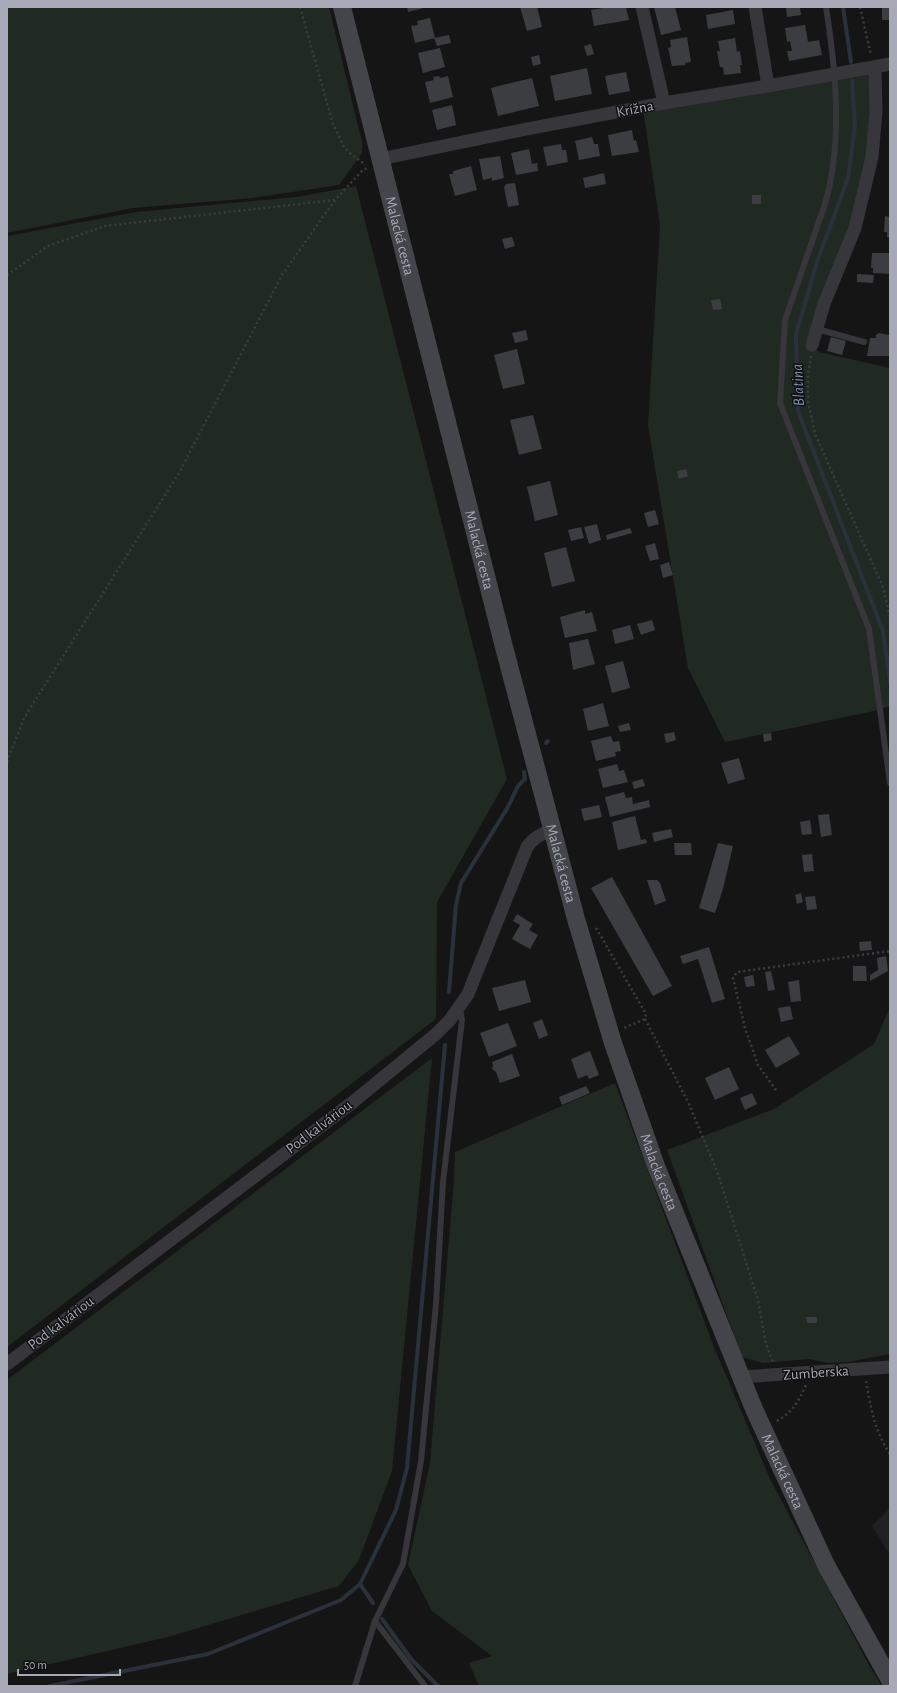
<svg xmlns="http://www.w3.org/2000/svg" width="897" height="1693" font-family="'Alegreya Sans',sans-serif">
  <rect width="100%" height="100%" fill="#151516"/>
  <path fill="#212123" d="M890,1508V1555L872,1526Z"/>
  <g fill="#212923">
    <path d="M7,7H329L362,142V153L339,185L253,198L133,208L7,233Z"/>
    <path d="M874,68L872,157L812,345L819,352L890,368V706L874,711L725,742L688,668L648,425L660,226L642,102Z"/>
    <path d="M356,186L507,779L437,902L436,1019L7,1347V236L136,212L296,197Z"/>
    <path d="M890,1007V1354L848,1362L828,1363L809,1359L763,1363L742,1357L667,1150L774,1109L874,1044Z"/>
    <path d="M432,1058L392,1471L359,1560L339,1586L168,1637L7,1674V1380Z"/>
    <path d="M615,1083L714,1347L770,1479L870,1667L882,1686H479L469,1663L492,1656L432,1611L408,1565L430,1463L454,1180L455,1152Z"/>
  </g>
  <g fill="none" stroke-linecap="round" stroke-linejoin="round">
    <g stroke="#2b313a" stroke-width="4">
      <path d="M843,7L851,62"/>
      <path d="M852,81L855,126L848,178L817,262L796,335L798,411L883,631L890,682"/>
      <path d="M546,743L548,741"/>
      <path d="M449,992L456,905L461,883L508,807L518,786L525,779L524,772"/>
      <path d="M360,1584L373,1603"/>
      <path d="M382,1619L411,1659L438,1686"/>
      <path d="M50,1686L208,1654L341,1600L360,1584L396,1510L407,1468L445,1045"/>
    </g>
  </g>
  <g fill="#3c3d40">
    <path d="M407,7H424V8L408,12Z"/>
    <path d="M520,7H537L542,27L527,31Z"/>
    <path d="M608,7H626L629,20L594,26L591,10Z"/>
    <path d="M654,7H675L681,30L661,35Z"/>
    <path d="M786,7H800L801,15L787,17Z"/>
    <rect x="882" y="7" width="8" height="13"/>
    <path d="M733,10L735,24L708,29L706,15Z"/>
    <path d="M430,18L435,38L415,43L411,26L418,25L417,21Z"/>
    <path d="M805,25L808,42L819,40L822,55L789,61L787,51H792L790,41L787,42L785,28Z"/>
    <path d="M449,35L451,43L437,46L434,38Z"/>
    <path d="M687,37L691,62L685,63V65L672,66L668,48L671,47L670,40Z"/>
    <path d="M735,38L737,52L740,51L742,65H740L741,73L724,75L723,67H720L717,51H720L718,41Z"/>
    <path d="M591,44L594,54L587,56L584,46Z"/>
    <path d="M440,48L445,67L423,73L418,53Z"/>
    <path d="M539,55L541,64L533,66L531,57Z"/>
    <path d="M587,68L592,94L555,101L550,76Z"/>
    <path d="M626,72L630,91L609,95L605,76Z"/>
    <path d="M439,76L440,78L448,76L453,97L430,103L425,82L434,80L433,77Z"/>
    <path d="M532,78L539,106L498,116L491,88Z"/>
    <path d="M452,105L456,125L437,130L432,110Z"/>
    <path d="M632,130L634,141L636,140L639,152L612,156L608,135Z"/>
    <path d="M592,137L594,144H598L600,156L579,160L575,141Z"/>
    <path d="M561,144L562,150H566L568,162L547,166L543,147Z"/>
    <path d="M529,149L532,164L537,163L538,171L516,175L511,153Z"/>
    <path d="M500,156L504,178L492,181V178L483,180L479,159Z"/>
    <path d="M471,166L477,190L455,196L449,174H453V171Z"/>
    <path d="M604,173L606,184L585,188L583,178Z"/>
    <path d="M515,183L519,205L508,207L504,187L506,184Z"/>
    <rect x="752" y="195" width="9" height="9"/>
    <path d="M885,216L890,217V237H887V232H884Z"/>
    <path d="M512,237L515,246L505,249L502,239Z"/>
    <path d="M872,253H890V274L873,273V268H871Z"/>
    <path d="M857,274L874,275L873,283L857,282Z"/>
    <path d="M720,299L722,309L713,310L711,300Z"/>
    <path d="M526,330L528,340L515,343L512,333Z"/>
    <path d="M879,333L889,335L890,356H867L870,338H876V335Z"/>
    <path d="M831,337L846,341L842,355L827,351Z"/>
    <path d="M517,349L525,384L503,389L494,355Z"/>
    <path d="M533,415L542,449L519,455L510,420Z"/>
    <path d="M686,469L688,476L679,479L677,471Z"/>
    <path d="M550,481L558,515L535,521L527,487Z"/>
    <path d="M655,510L659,524L648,527L644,513Z"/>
    <path d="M597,524L601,540L589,544L584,527Z"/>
    <path d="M581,527L584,538L571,541L568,530Z"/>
    <path d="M630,528L632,533L607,540L606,535Z"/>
    <path d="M655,543L659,559L650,561L645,546Z"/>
    <path d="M566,547L575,581L552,587L544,553Z"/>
    <path d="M669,562L673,575L663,578L660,565Z"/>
    <path d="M585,610V614L592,612L597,631L565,638L560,617Z"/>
    <path d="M652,620L655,630L641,635L637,624Z"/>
    <path d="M630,625L634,639L615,644L612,630Z"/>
    <path d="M588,639L595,664L573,670L569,643Z"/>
    <path d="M623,661L630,688L612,693L605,666Z"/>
    <path d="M603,703L609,726L588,731L583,709Z"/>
    <path d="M629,723L631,730L620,732L618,726Z"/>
    <path d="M674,732L676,740L666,743L664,734Z"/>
    <path d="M771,733L772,740L764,742L763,734Z"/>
    <path d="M611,736L613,742L619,741L621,751L615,752L616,756L596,761L591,741Z"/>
    <path d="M739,758L745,779L728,784L721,763Z"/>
    <path d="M617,764L619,771L624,770L628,782L603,788L598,769Z"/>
    <path d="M643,779L645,786L634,789L632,782Z"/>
    <path d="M624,792L626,798L632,797L633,804L649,800L650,807L610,817L605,797Z"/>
    <path d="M599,805L602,817L584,821L581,809Z"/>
    <path d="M829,814L832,835L821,837L818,815Z"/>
    <path d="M635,816L641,840L646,839L647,843L618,850L612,822Z"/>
    <path d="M810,820L812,834L802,835L800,822Z"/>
    <path d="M671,829L673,837L654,842L652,833Z"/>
    <path d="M674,843H691L692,855H675Z"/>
    <path d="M718,843L733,846L723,889L715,913L699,908Z"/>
    <path d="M812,854L814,871L804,872L802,855Z"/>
    <path d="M612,877L672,986L653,996L591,888Z"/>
    <path d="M647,880H657L660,883L666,901L655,905Z"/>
    <path d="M801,893L803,902L797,904L795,895Z"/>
    <path d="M815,896L817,909L807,910L805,897Z"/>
    <path d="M517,914L533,924L529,930L538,935L530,949L512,939L520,925L513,921Z"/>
    <path d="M871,941L872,950L860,951L859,942Z"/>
    <path d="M709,947L725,999L712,1003L698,959L683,964L680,956Z"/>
    <path d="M886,956L888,971L870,981V975L878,970L877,958Z"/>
    <path d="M853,966H866L867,981H853Z"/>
    <path d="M771,971L775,990L768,991L765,972Z"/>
    <path d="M753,975L755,986L746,987L744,977Z"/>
    <path d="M525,980L531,1002L499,1011L492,988Z"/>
    <path d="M799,980L801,1001L791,1002L788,982Z"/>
    <path d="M790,1006L793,1019L781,1022L778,1008Z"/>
    <path d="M542,1019L548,1035L539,1039L533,1023Z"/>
    <path d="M508,1023L517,1046L489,1057L480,1033Z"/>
    <path d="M789,1036L800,1054L776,1068L765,1050Z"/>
    <path d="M590,1051L599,1075L589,1079L587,1075L578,1079L571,1059Z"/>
    <path d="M512,1054L520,1076L500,1083L496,1072L492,1069L493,1066L492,1062Z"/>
    <path d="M729,1067L739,1089L715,1100L705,1078Z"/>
    <path d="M586,1086L590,1093L562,1105L559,1097Z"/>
    <path d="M752,1093L757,1104L745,1110L740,1098Z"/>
    <path d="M806,1317H817V1323H807Z"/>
  </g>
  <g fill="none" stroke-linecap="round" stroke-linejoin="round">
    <g stroke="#3c3d42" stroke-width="2.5" stroke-dasharray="2 3" stroke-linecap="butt">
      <path d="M300,7L333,124L344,147L352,155L366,165"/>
      <path d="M860,7L871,55"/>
      <path d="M7,275L48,246L105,226L335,200L362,171L367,168"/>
      <path d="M811,356L808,375V401L815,434L883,587L890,617"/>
      <path d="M7,762L24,718L179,473L282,275L335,200"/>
      <path d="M596,928L646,1014L645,1019L624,1028"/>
      <path d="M645,1019L688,1102L717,1171L758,1300L766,1344L773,1362"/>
      <path d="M776,1090L758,1065L745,1028L733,978L737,972L890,951"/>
      <path d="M866,1381C871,1408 874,1430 890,1454"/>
      <path d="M777,1421C794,1411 798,1402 806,1385"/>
    </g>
    <g stroke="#36363b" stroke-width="6">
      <path d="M826,7C836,71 843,141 825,204L785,320L780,403L869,629L890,783"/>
      <path d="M817,329L864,342"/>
      <path d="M375,1621L425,1686"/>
      <path d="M355,1686L375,1621L403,1564L421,1461L436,1304L443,1182L462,1020L460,1009"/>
    </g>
    <g stroke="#36363b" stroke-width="13">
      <path d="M642,7L664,103"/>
      <path d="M755,7L768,86"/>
      <path d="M380,159L532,128L664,103L768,86L890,64"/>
      <path d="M812,345L824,304L855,228L872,157L876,112L875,67"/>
      <path d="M7,1364L353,1102L436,1034L450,1020L468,994L527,847C534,837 541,834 553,830"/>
      <path d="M741,1377L890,1367"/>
    </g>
    <path stroke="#44454b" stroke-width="18" id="s1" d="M342,7L504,647L576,919L613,1043L656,1166L754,1409L826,1565L890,1680"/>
  </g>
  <g text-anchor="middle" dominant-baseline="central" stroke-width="3" stroke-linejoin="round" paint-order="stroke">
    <g font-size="15" fill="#a7a9b6" stroke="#101011">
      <text transform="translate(635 109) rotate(-11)">Krížna</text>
      <text stroke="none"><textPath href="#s1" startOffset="236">Malacká cesta</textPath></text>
      <text stroke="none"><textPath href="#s1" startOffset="560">Malacká cesta</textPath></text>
      <text stroke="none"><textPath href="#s1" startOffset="884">Malacká cesta</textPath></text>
      <text transform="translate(319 1127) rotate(-37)">Pod kalváriou</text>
      <text stroke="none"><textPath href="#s1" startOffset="1208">Malacká cesta</textPath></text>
      <text transform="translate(61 1323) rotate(-37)">Pod kalváriou</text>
      <text transform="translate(816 1373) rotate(-4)">Zumberska</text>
      <text stroke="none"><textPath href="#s1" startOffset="1532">Malacká cesta</textPath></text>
    </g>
    <g font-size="16" font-style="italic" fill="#7f91b0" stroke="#101011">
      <text transform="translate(798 385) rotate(-93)">Blatina</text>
    </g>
  </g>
  <rect width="897" height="1693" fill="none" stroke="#a7a9b6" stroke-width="16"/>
  <path d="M18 1669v6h102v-6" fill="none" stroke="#a7a9b6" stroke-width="2"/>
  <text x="24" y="1669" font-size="12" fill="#a7a9b6" stroke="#101011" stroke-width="3" paint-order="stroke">50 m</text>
</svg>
